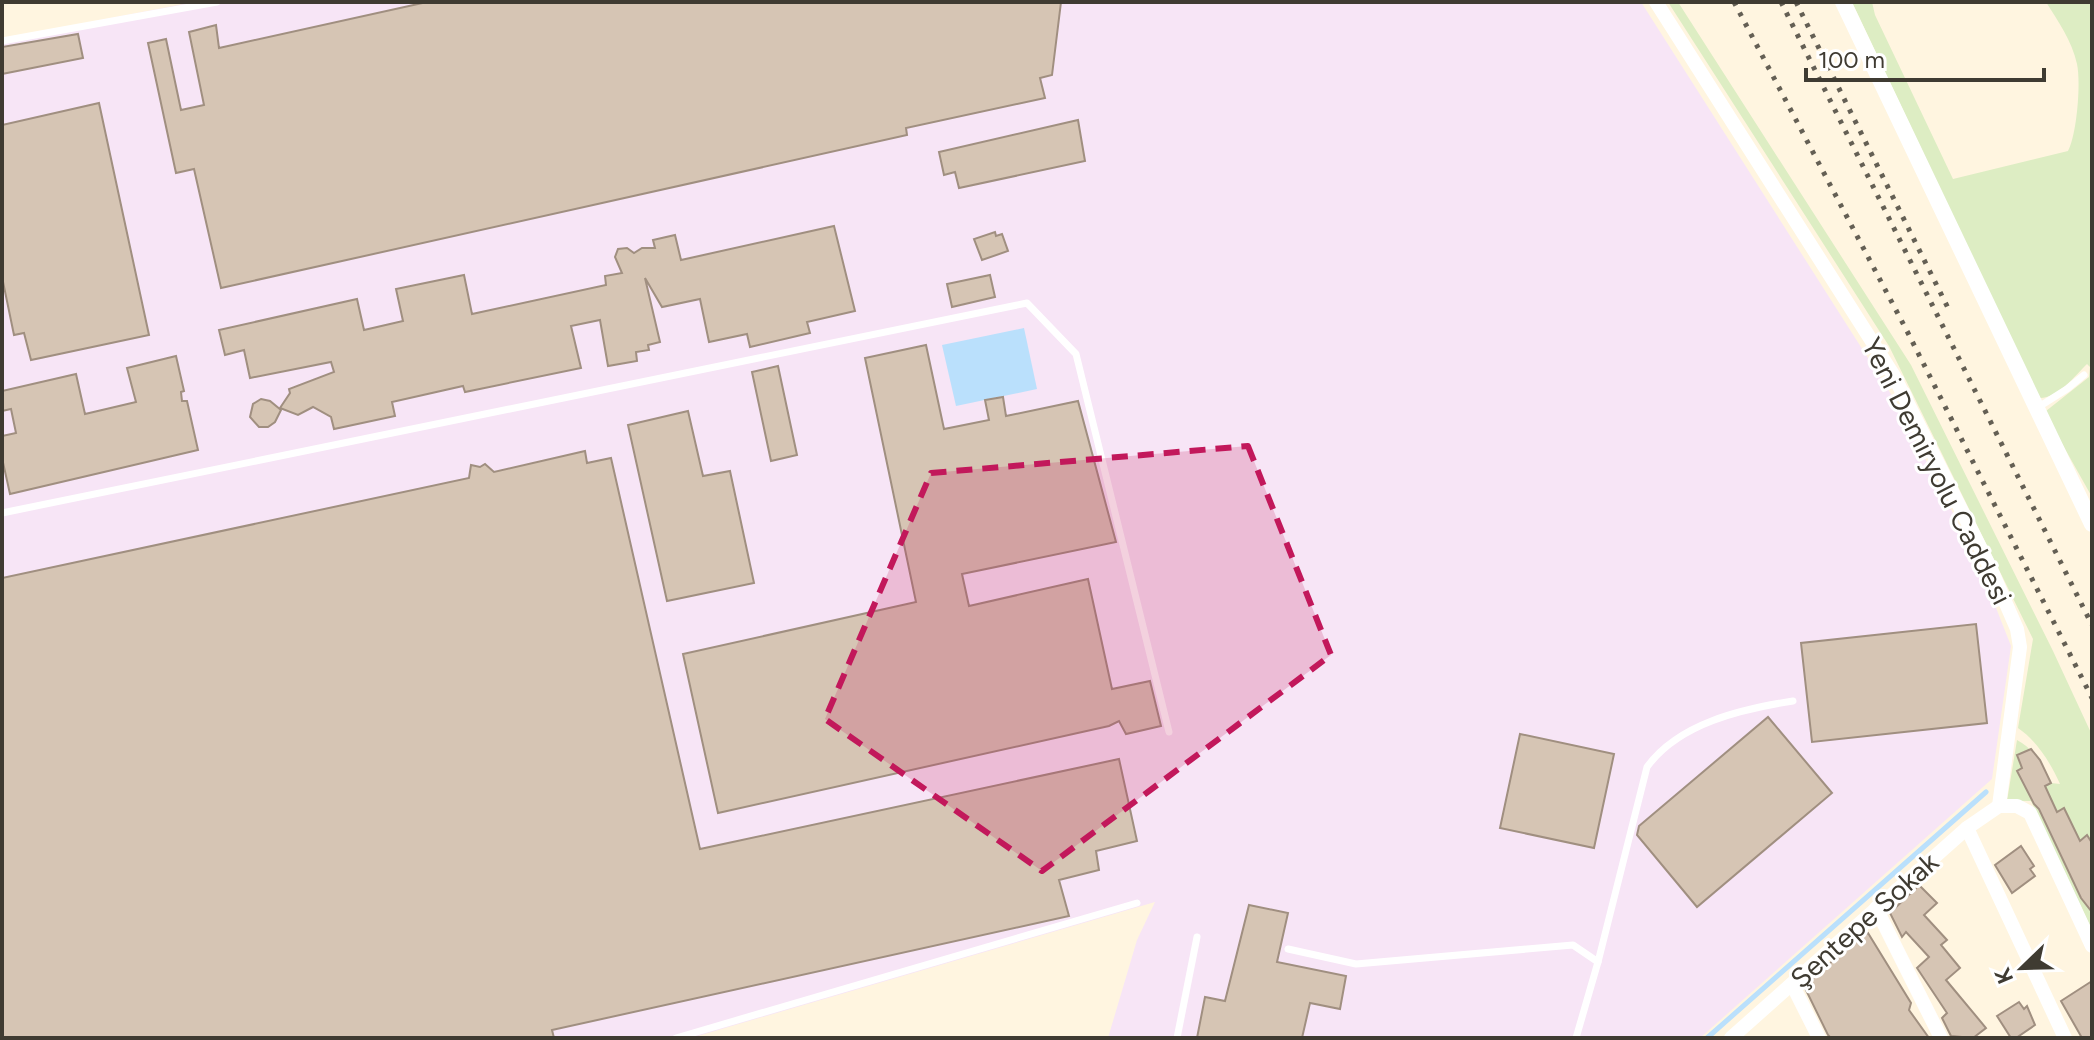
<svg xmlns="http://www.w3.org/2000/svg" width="2094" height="1040" font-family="Figtree,sans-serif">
  <rect width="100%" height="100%" fill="#fff5e0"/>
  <path fill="#f7e5f6" d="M194,2H1641L1896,402L1978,562L2011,646L1992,779L1700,1038H1108L1137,940L1155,902L691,1038H2V39Z"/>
  <g fill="#ddedc3">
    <path d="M1668,2H1678L1911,365L2053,651L2092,735V930L2031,801H2007L2017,740C2035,750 2043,765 2051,783L2060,784C2050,762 2037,741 2018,728L2033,639L1889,346Z"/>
    <path d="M1852,2H1872L1875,15L1953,179L2068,151C2077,134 2081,82 2077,64C2072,41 2058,21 2046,2H2092V497L2047,417L2046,411L2089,377L2090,367L2087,364C2075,376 2057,399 2039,398Z"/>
  </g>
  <path fill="#bae0fc" d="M1024,328L1037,389L956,406L942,345Z"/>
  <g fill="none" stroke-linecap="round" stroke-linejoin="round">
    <path stroke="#bae0fc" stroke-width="5" d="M1707,1038L1986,792"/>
  </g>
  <g fill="#d6c5b4" stroke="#a08f80" stroke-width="2">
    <path d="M427,2H1061L1052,75L1040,78L1045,98L906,128L907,135L221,288L194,169L176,173L148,43L166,39L181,110L204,105L189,32L216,25L219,48Z"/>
    <path d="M78,34L83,58L2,74V47Z"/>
    <path d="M99,103L149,335L31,360L24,333L14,335L2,277V125Z"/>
    <path d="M1078,120L1085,161L959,188L955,172L944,175L939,152Z"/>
    <path d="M834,226L855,311L807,322L810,333L750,347L747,334L709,342L700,299L662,307L645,278L660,342L648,345L649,350L636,352L637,361L608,366L600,320L571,326L581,368L465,392L463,386L392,402L395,416L334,429L331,417L313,407L298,415L280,408L290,393L289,389L334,372L331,362L250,378L244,350L225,355L219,330L357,299L364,330L403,321L396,289L464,275L472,314L606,285L605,276L622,273L615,257L618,249L627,248L634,253L642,248H655L653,240L675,235L681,260Z"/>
    <path d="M995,232L996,236L1002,234L1008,251L982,260L974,239Z"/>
    <path d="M990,275L995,297L952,307L947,284Z"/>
    <path d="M926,345L944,429L989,420L985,400L1003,397L1006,416L1078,401L1116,542L962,574L969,606L1088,579L1112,689L1150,681L1161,726L1126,734L1119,721L1109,726L718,813L683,654L916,602L865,358Z"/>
    <path d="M176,356L184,391L181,392L182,401H187L198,450L10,494L2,458V436L16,433L11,409L2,411V391L76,374L85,414L136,402L127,368Z"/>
    <path d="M778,366L797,455L771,461L752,372Z"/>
    <path d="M261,399L270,401L281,410L275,422L268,427H259L250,417L253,404Z"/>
    <path d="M688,411L703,476L730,471L754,583L667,601L628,425Z"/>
    <path d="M585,451L587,463L611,458L700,849L1119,759L1137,841L1096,851L1099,870L1059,880L1069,916L552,1030L554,1038H2V578L469,478L471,465L480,467L485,464L494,472Z"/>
    <path d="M1976,624L1987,723L1812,742L1801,643Z"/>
    <path d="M1768,717L1832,793L1697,907L1637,835L1639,826Z"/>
    <path d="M1520,734L1614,754L1594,848L1500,828Z"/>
    <path d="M2031,749L2040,760L2051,783L2045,786L2057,812L2064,808L2080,841L2087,835L2092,843V912L2081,898L2039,809L2034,804L2017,771L2022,768L2017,755Z"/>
    <path d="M2021,846L2034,866L2030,869L2035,876L2012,893L1995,865Z"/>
    <path d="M1919,885L1937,903L1924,915L1947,940L1941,945L1960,968L1946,980L1986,1028L1973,1038L1951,1036L1942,1018L1947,1013L1917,968L1929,957L1906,932L1902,937L1890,913Z"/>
    <path d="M1249,905L1288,913L1277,962L1346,976L1340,1009L1310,1003L1302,1038H1197L1205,997L1225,1001Z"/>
    <path d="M1868,933L1911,1003L1909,1010L1929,1038H1831L1828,1035L1804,986L1860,937Z"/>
    <path d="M2092,981V1038H2082L2061,1001Z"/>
    <path d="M2019,1002L2024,1009L2027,1006L2035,1025L2016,1038H2011L1997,1016Z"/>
  </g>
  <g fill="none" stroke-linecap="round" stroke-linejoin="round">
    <g stroke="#fff" stroke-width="7">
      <path d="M2,41L217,2"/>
      <path d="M2037,408L2067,389L2084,375"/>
      <path d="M2,513L1027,303L1076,354L1169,732"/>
      <path d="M1288,949L1356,964L1573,945L1598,962"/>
      <path d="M676,1038L1137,903"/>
      <path d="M1177,1038L1197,937"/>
      <path d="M1576,1038L1598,962L1647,767C1679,723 1742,709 1793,701"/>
    </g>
    <g stroke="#fff" stroke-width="14">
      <path d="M1656,2L1894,376L1990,567L2017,629L2020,647L1999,806"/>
      <path d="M1999,806H2017L2030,813L2092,946"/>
      <path d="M1967,828L2065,1038"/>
      <path d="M1876,908L1941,1038"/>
      <path d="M1792,984L1819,1038"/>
      <path d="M1731,1038L1967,828L1999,806"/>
    </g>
    <path stroke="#fff" stroke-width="16" d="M1843,2L2092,524"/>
    <g stroke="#645f54" stroke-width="5" stroke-dasharray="4 8" stroke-linecap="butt">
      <path d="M1734,2L1908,333L2092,698"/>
      <path d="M1781,2L2092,625"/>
      <path d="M1796,2L1948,308"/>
    </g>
  </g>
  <path fill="#c2185b" fill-opacity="0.2" stroke="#c2185b" stroke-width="6" stroke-dasharray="16 10" stroke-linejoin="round" d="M1248,446L1331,655L1042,871L825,719L931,473Z"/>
  <g text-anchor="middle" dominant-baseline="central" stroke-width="6" stroke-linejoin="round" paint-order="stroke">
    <g font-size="28" fill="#3f3b32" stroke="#fff">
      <text transform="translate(1937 471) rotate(63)">Yeni Demiryolu Caddesi</text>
      <text transform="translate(1864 920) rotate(-42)">Şentepe Sokak</text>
    </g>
  </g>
  <rect width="2094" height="1040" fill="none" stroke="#3f3b32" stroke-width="8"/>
  <g transform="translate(2022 968) rotate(247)" stroke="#ffffff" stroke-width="6" paint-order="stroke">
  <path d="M0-6L14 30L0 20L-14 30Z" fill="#3f3b32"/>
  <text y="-12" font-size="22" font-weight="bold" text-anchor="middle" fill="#3f3b32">K</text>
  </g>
  <path d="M1806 68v12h238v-12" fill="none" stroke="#3f3b32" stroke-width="4"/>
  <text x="1818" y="68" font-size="24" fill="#3f3b32" stroke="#ffffff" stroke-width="6" paint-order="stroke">100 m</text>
</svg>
